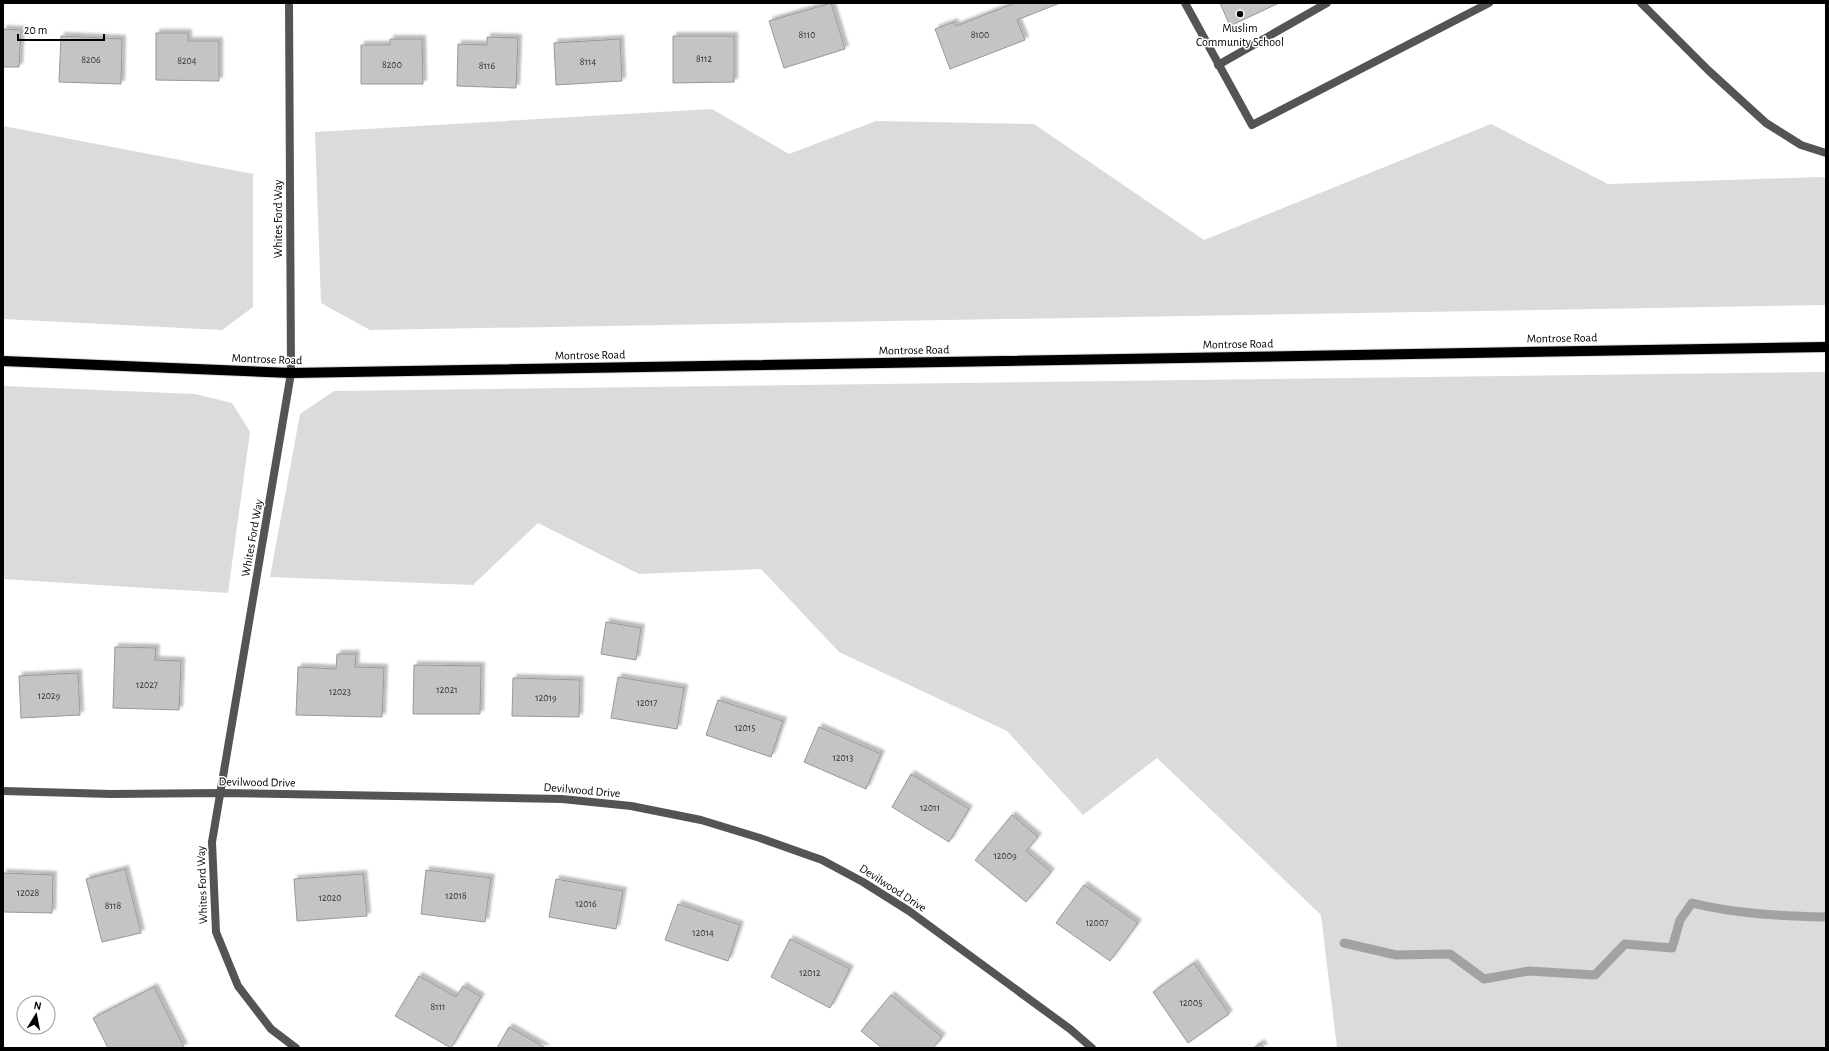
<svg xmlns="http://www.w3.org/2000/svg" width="1829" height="1051" font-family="'Alegreya Sans',sans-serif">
  <defs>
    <filter id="shadow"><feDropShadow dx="3.5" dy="-3.5" stdDeviation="1" flood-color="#0004"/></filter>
  </defs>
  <rect width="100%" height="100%" fill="#fff"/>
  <g fill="#dbdbdb">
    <path d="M712,109L789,154L876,121L1034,124L1204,240L1491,124L1608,184L1820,177L1826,178V305L370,330L321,303L315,132Z"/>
    <path d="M3,126L253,174V307L222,330L3,319Z"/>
    <path d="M1826,372V1048H1337L1321,915L1157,758L1083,815L1007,731L839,652L761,569L639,574L538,523L473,585L270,577L300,414L334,391Z"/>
    <path d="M3,386L195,394L232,403L250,432L228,593L3,579Z"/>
  </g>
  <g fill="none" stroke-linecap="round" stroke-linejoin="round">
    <path stroke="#a2a2a2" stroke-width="9" d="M1344,943L1396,955L1450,954L1484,979L1529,971L1595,975L1625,944L1672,948L1680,920L1692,903C1736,914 1781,916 1826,917"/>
  </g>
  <g fill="#c4c4c4" stroke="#989898" filter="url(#shadow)">
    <path d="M831,3L845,49L784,68L769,21Z"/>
    <path d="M1015,3H1060L1017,20L1025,40L950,69L935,29L954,22L956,26Z"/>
    <path d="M1220,3H1279L1230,26Z"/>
    <path d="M3,29L21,30L19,67H3Z"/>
    <path d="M156,33H188V41H219V81L156,80Z"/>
    <path d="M61,36L122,39L121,84L59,82Z"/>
    <path d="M673,36H734V82L673,83Z"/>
    <path d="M487,37L518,38L516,88L457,86L458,44L487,45Z"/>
    <path d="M390,39H422L423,84H361V45H390Z"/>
    <path d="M620,39L622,81L556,85L554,43Z"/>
    <path d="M606,622L641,628L636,660L601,654Z"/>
    <path d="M115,647L156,648L155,660L181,661L179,710L113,708Z"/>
    <path d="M337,654H356L355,667L384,668L382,717L296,715L298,667L336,669Z"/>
    <path d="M414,665L481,666L480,714H413Z"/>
    <path d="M78,673L80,715L21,718L19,676Z"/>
    <path d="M618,677L684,688L677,729L611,718Z"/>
    <path d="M513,678L580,680L579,717L512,716Z"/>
    <path d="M718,700L783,721L771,757L706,735Z"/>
    <path d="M819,727L881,754L866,789L804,762Z"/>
    <path d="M911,774L969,809L949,842L892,807Z"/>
    <path d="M1012,815L1038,837L1026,851L1051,872L1026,902L975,860Z"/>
    <path d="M125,869L141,933L102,942L86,879Z"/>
    <path d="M426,870L491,878L485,922L421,914Z"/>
    <path d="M3,873L53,875L52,913L3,912Z"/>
    <path d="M363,874L367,916L297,921L294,879Z"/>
    <path d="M556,879L623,891L616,929L549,917Z"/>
    <path d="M1084,885L1138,923L1110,961L1056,923Z"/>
    <path d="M678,904L740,925L728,961L665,940Z"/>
    <path d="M790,939L850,969L830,1008L771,977Z"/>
    <path d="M1194,963L1229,1014L1188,1043L1153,992Z"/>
    <path d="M419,976L456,997L463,986L481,997L451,1048L395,1016Z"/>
    <path d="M154,987L184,1047L181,1048H108L93,1018Z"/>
    <path d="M891,995L942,1037L933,1048H882L861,1031Z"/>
    <path d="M509,1027L546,1048H497Z"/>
    <path d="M1261,1043L1264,1048H1253Z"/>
  </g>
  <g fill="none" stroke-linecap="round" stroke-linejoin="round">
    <g stroke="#dbdbdb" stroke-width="12">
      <path id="primary" d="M3,361L291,373L1826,347"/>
    </g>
    <g stroke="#545454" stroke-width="8">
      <path d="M1185,3L1252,125L1489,3"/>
      <path d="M1641,3L1708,70L1766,123L1801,145L1826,153"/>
      <path d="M1218,65L1327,3"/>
    </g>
    <g stroke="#545454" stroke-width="8">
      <path d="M289,3L291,373L212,842L216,932L238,986L271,1029L296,1048"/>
      <path d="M3,791L111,794L221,793L562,799L631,806L701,820L760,838L822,860L863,882L909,911L1070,1029L1092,1048"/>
    </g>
    <use href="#primary" stroke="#000" stroke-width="10"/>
  </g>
  <circle fill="#000" stroke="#fff" stroke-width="1.5" cx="1240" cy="14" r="4"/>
  <g text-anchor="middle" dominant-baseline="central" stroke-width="3" stroke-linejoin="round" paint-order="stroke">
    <g font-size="10" fill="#313131">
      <text x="807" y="35">8110</text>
      <text x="980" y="35">8100</text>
      <text x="704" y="59">8112</text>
      <text x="91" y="60">8206</text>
      <text x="187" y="61">8204</text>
      <text x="588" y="62">8114</text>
      <text x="392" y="65">8200</text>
      <text x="487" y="66">8116</text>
      <text x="147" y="685">12027</text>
      <text x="447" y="690">12021</text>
      <text x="340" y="692">12023</text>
      <text x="49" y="696">12029</text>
      <text x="546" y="698">12019</text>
      <text x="647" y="703">12017</text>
      <text x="745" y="728">12015</text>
      <text x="843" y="758">12013</text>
      <text x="930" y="808">12011</text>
      <text x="1005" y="856">12009</text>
      <text x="28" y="893">12028</text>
      <text x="456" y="896">12018</text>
      <text x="330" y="898">12020</text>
      <text x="586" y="904">12016</text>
      <text x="113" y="906">8118</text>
      <text x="1097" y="923">12007</text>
      <text x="703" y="933">12014</text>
      <text x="810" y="973">12012</text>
      <text x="1191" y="1003">12005</text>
      <text x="438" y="1007">8111</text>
    </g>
    <g font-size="12" fill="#000" stroke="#fff">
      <text x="1240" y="28">Muslim<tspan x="1240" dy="14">Community School</tspan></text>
    </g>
    <g font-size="12" fill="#000" stroke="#fff">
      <text transform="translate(278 219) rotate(-90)">Whites Ford Way</text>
      <text transform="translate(1562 338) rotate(-1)">Montrose Road</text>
      <text transform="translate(1238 344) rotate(-1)">Montrose Road</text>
      <text transform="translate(914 350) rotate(-1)">Montrose Road</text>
      <text transform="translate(590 355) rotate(-1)">Montrose Road</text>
      <text transform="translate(267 359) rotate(2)">Montrose Road</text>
      <text transform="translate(252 538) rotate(-80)">Whites Ford Way</text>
      <text transform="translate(257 782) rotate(1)">Devilwood Drive</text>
      <text transform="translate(582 790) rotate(5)">Devilwood Drive</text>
      <text transform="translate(202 885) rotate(-92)">Whites Ford Way</text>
      <text transform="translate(893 888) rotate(33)">Devilwood Drive</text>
    </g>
  </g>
  <rect width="1829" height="1051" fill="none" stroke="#000000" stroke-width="8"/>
  <g transform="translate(36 1015) rotate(10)"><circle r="19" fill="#ffffff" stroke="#999999"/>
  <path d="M0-3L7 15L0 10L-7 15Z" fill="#000000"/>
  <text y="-6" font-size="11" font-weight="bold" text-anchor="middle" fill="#000000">N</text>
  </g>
  <path d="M18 34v6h86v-6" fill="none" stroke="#000000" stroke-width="2"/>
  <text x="24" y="34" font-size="12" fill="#000000" stroke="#ffffff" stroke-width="3" paint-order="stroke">20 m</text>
</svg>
